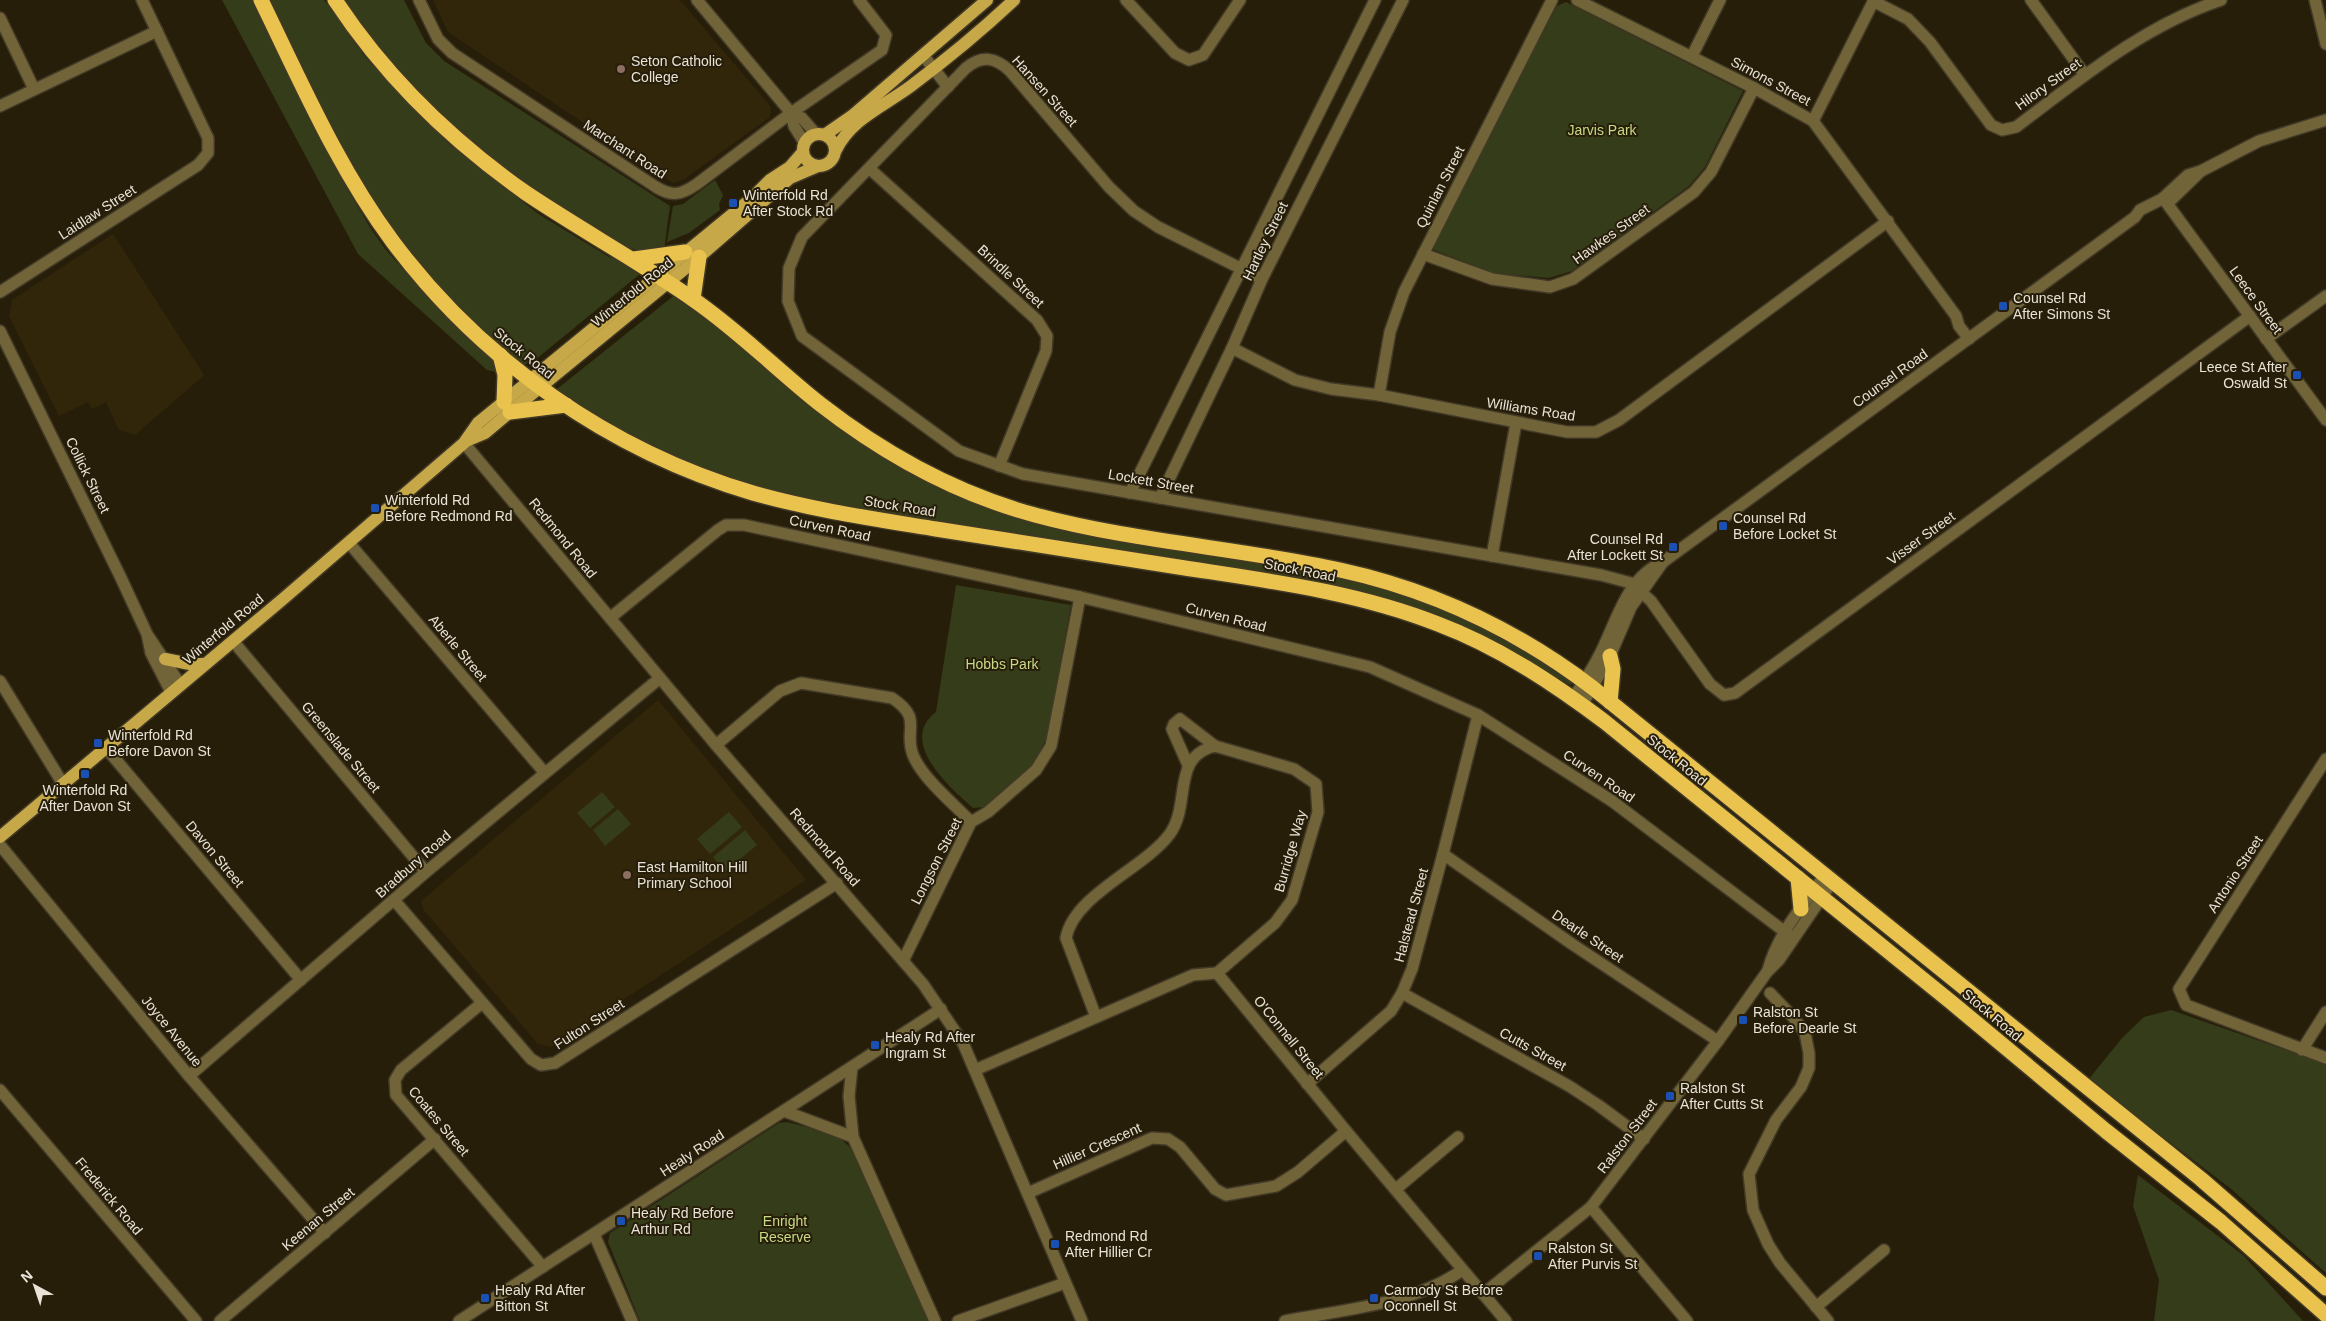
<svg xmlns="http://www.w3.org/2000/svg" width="2326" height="1321" font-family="Helvetica,sans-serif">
  <rect width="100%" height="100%" fill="#271e0a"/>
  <g fill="#32260a">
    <path d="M433,0H680L771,107L770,117L683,180L673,183L448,32Z"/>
    <path d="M113,234L204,375L135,435L119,430L106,402L92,409L88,402L59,416L9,316L12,300Z"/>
    <path d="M658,700L806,880L551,1047L538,1044L423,909L421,901Z"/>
  </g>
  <g fill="#353c19">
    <path d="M222,0H254L349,192L371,229L386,250L432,302L493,360L498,366L497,372L487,370L358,254Z"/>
    <path d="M268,0H324L365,57L450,145L537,213L609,257L624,260L640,271V274L535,360L523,365C491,340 458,312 432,281C360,197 316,98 268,0Z"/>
    <path d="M343,0H404L426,43L444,61L670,206L664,250C657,251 648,253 641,251C615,245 590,225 568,211C551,200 533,190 517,179C448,131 392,67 343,0Z"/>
    <path d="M1566,2L1743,91L1705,167L1689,186L1572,271L1549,278L1494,273L1434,250L1433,241L1557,6Z"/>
    <path d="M715,180L723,195L719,204L720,210L689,233L667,242L673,206L683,204Z"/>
    <path d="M676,294C732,334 780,384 835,424C882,458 933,487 988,508C1106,553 1244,551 1365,583C1412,595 1458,612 1500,635C1525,649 1548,665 1572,680L1571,685L1456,625L1070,543L912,518L776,492L683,461L611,426L558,392L557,389Z"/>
    <path d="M956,585L1071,605L1047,737L1034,763L1016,781L985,807L973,808C950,788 897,741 936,712Z"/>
    <path d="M602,792L615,807L590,828L577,813Z"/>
    <path d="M618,809L631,824L605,846L593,830Z"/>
    <path d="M729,812L742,827L710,854L697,839Z"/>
    <path d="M745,830L757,845L725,872L713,857Z"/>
    <path d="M2171,1010L2326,1064V1273L2230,1188L2088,1080L2123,1037L2144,1017Z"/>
    <path d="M787,1122L835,1134L850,1147L928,1321H640L608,1242L610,1233L779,1123Z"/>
    <path d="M2138,1175L2243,1255L2303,1321H2154L2159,1280L2133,1206Z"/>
  </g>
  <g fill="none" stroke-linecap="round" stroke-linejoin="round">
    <g stroke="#423a27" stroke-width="14">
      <g id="minor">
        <path d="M419,0L438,39L452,53L656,187C672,197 681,195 697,184L791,113L882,50L886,35L859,0"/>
        <path d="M697,0L791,113L802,118L816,134"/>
        <path d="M1126,0L1175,53L1189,60L1203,55L1240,0"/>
        <path d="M1577,0L1754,88L1813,121L1956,316L1959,326L1969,339"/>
        <path d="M2031,0L2085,75"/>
        <path d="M2315,0L2326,44"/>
        <path d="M1873,1L1908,19L1930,42L1991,125L2002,130L2016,127C2080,79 2143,26 2221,0"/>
        <path d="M0,18L34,89"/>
        <path d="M923,55L948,87"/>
        <path d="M1692,56L1720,0"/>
        <path d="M0,106L157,31"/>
        <path d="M791,113L794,126L804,142"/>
        <path d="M1813,121L1874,0"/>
        <path d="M870,169L1037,320L1047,336L1046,351L999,466"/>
        <path d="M2163,198L2326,420"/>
        <path d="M2170,201L2201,171"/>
        <path d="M1423,254L1492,279L1550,287L1573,279L1694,192L1711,172L1754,88"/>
        <path d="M1262,279L1158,227L1134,211L1109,187L1010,71C995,57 982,55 966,68L802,237L789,268L788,301L802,336L959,451L1023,474L1601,575L1631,583L1651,601L1710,684L1724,695L1735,693L2250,316"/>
        <path d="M0,292L198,165L208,153V138L142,0"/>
        <path d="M0,331L121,578L147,634L151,653L171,692"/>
        <path d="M2266,339L2326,296"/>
        <path d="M1232,348L1295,380L1331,389L1379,395L1567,432H1596L1619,420L1888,221"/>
        <path d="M1379,395L1390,332L1404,292L1552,0"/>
        <path d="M464,443L716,745L923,984L963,1043L1082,1321"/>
        <path d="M1130,493L1375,0"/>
        <path d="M1160,498L1232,348L1262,279L1403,0"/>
        <path d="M349,543L544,772"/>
        <path d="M1492,556L1516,423"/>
        <path d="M610,618L718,530L726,525H744L1080,597L1370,667L1478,715L1612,801L1793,938"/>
        <path d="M149,637L180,684"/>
        <path d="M233,641L426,872"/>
        <path d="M0,681L63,784"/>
        <path d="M1573,698C1583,684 1593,668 1601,652C1617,620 1627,577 1663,562L2135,217L2140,210L2162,199L2188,175L2201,171L2259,141L2326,120"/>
        <path d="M1582,705L1610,656L1631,607L1663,562"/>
        <path d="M716,745L780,691L801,683L892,698C924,719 903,730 913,755C922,778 954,804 971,822"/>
        <path d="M106,748L301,980"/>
        <path d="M2326,759L2179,989L2186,1005L2326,1058"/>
        <path d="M1188,765L1172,729L1174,724L1180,719L1215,746"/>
        <path d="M0,845L189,1076L325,1233"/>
        <path d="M1443,854L1572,944L1718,1041"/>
        <path d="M394,900L531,1059L541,1065L555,1063L837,883"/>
        <path d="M903,961L971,822L988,812L1036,770L1051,746L1080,597"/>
        <path d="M1768,970C1777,935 1804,904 1825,875"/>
        <path d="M1402,993L1569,1086L1598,1105L1644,1139"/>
        <path d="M1770,993L1793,1017L1805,1033L1809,1053V1068L1801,1087L1776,1120L1749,1174L1753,1210L1768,1244L1780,1263L1828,1321"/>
        <path d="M482,1003L401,1070L395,1080L396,1095L543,1267"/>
        <path d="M1096,1017L1066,938C1074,895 1143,869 1169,835C1192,805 1170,757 1215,746L1294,769L1316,784L1318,812L1292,900L1275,923L1217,973"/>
        <path d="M2302,1050L2326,1012"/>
        <path d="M852,1067L849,1096L853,1137L935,1321"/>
        <path d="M975,1070L1193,975L1217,973L1346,1131L1506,1321"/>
        <path d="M189,1076L426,872L660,678"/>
        <path d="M1307,1084L1391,1011L1402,993L1412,969L1443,854L1478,715"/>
        <path d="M0,1090L196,1321"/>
        <path d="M784,1111L853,1137"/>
        <path d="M1396,1189L1458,1137"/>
        <path d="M1028,1193L1152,1138L1168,1139L1180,1147L1215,1189L1226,1195L1276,1186L1298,1172L1346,1131"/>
        <path d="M1591,1207L1687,1321"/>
        <path d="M594,1234L632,1321"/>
        <path d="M1483,1294L1591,1207L1718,1041L1767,972L1779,960L1833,881"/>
        <path d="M1816,1307L1884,1250"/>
        <path d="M220,1321L435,1139"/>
        <path d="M459,1321L941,1009"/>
        <path d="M958,1321L1065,1283"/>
        <path d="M1285,1321C1341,1310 1416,1304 1462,1270"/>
      </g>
    </g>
    <g stroke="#423a27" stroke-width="15">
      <g id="major">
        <circle cx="819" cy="150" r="16"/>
        <path d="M826,134L852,116L987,0"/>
        <path d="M836,150C851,119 884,106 911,86C947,59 981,31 1014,0"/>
        <path d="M466,441L485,433L510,412L699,257L790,178L818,166"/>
        <path d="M165,659L190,664H205"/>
        <path d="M0,837L283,599L464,443L478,423L751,199L770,180L790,167L803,152"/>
      </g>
    </g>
    <g stroke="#423a27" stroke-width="18">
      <g id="highway">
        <path d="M261,0C301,82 338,168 393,242C482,361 610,451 753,493C813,510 875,519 936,529C1019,542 1102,555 1185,568C1270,581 1357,592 1438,624C1499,647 1553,683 1605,722L1951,1002L2106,1131L2221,1222L2326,1315"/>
        <path d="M335,0C385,76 452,141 526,193C581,230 640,262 694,300C739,331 777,370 820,404C883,453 957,494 1035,515C1135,542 1240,548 1340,570C1432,590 1518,631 1593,688L2201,1179L2326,1288"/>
        <path d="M634,259L685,252"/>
        <path d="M693,299L699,257"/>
        <path d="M500,355L505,375L504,402"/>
        <path d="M510,412L566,405"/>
        <path d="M1610,702L1613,669L1610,656"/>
        <path d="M1798,878L1801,909"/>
      </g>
    </g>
    <use href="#minor" stroke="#726439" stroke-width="11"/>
    <use href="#major" stroke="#c7a848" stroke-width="12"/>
    <use href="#highway" stroke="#e9c34d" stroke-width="15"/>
  </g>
  <g fill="#8d6e63" stroke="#271e0a" stroke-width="2">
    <circle cx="621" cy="69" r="5"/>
    <circle cx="627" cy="875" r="5"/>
  </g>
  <g fill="#1a4fb4" stroke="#271e0a" stroke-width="2">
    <rect x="728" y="198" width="10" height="10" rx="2.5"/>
    <rect x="1998" y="301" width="10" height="10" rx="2.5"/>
    <rect x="2292" y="370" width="10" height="10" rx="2.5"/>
    <rect x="370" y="503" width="10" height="10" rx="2.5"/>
    <rect x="1718" y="521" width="10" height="10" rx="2.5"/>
    <rect x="1668" y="542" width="10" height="10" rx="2.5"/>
    <rect x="93" y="738" width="10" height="10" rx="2.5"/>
    <rect x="80" y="769" width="10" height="10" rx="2.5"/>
    <rect x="1738" y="1015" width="10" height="10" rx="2.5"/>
    <rect x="870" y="1040" width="10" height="10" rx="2.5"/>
    <rect x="1665" y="1091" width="10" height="10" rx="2.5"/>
    <rect x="616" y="1216" width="10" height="10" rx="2.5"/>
    <rect x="1050" y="1239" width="10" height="10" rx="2.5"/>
    <rect x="1533" y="1251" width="10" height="10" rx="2.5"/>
    <rect x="480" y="1293" width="10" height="10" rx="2.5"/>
    <rect x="1369" y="1293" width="10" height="10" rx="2.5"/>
  </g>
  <g text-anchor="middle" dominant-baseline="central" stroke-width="4" stroke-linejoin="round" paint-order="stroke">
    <g font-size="14" fill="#e9e3d7" stroke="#271e0a" text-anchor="start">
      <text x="631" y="61">Seton Catholic<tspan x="631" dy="16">College</tspan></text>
      <text x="743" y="195">Winterfold Rd<tspan x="743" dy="16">After Stock Rd</tspan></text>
      <text x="2013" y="298">Counsel Rd<tspan x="2013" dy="16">After Simons St</tspan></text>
      <text x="2287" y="367" text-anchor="end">Leece St After<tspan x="2287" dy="16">Oswald St</tspan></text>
      <text x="385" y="500">Winterfold Rd<tspan x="385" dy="16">Before Redmond Rd</tspan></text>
      <text x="1733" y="518">Counsel Rd<tspan x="1733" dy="16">Before Locket St</tspan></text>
      <text x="1663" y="539" text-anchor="end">Counsel Rd<tspan x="1663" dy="16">After Lockett St</tspan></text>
      <text x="108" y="735">Winterfold Rd<tspan x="108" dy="16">Before Davon St</tspan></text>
      <text x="85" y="790" text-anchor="middle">Winterfold Rd<tspan x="85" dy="16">After Davon St</tspan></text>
      <text x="637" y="867">East Hamilton Hill<tspan x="637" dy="16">Primary School</tspan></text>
      <text x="1753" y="1012">Ralston St<tspan x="1753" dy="16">Before Dearle St</tspan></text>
      <text x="885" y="1037">Healy Rd After<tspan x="885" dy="16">Ingram St</tspan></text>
      <text x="1680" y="1088">Ralston St<tspan x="1680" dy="16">After Cutts St</tspan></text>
      <text x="631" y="1213">Healy Rd Before<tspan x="631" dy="16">Arthur Rd</tspan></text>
      <text x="1065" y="1236">Redmond Rd<tspan x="1065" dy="16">After Hillier Cr</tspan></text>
      <text x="1548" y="1248">Ralston St<tspan x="1548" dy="16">After Purvis St</tspan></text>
      <text x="495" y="1290">Healy Rd After<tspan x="495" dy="16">Bitton St</tspan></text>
      <text x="1384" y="1290">Carmody St Before<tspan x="1384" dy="16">Oconnell St</tspan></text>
    </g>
    <g font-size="14" fill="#e9e3d7" stroke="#271e0a">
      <text transform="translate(1771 81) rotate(28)">Simons Street</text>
      <text transform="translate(2048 84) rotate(-36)">Hilory Street</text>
      <text transform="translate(1045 91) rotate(48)">Hansen Street</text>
      <text transform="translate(625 149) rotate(33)">Marchant Road</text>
      <text transform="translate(1440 187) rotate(-63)">Quinlan Street</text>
      <text transform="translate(97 212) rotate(-33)">Laidlaw Street</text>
      <text transform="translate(1611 234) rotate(-36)">Hawkes Street</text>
      <text transform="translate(1265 241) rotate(-64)">Hartley Street</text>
      <text transform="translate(1011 276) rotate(43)">Brindle Street</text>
      <text transform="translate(632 292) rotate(-39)">Winterfold Road</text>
      <text transform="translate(2256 300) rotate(54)">Leece Street</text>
      <text transform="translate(524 353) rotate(39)">Stock Road</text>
      <text transform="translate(1890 378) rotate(-36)">Counsel Road</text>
      <text transform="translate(1531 409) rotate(9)">Williams Road</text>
      <text transform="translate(88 475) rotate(64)">Collick Street</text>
      <text transform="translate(1151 481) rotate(10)">Lockett Street</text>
      <text transform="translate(900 506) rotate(9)">Stock Road</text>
      <text transform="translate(830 528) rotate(12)">Curven Road</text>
      <text transform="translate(563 538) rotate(51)">Redmond Road</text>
      <text transform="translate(1921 538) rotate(-36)">Visser Street</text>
      <text transform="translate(1300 570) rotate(11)">Stock Road</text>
      <text transform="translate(1226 617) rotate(14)">Curven Road</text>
      <text transform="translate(223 629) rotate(-40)">Winterfold Road</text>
      <text transform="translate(458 648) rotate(50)">Aberle Street</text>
      <text transform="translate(341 747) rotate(50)">Greenslade Street</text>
      <text transform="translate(1677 760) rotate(39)">Stock Road</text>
      <text transform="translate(1599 776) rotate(34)">Curven Road</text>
      <text transform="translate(825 847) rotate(49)">Redmond Road</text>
      <text transform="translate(1290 851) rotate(-74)">Burridge Way</text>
      <text transform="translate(215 854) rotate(50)">Davon Street</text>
      <text transform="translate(936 861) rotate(-63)">Longson Street</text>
      <text transform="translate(413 864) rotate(-41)">Bradbury Road</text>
      <text transform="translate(2235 874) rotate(-57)">Antonio Street</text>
      <text transform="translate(1411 915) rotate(-75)">Halstead Street</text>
      <text transform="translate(1588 936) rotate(34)">Dearle Street</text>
      <text transform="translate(1992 1015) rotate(40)">Stock Road</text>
      <text transform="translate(589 1024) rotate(-33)">Fulton Street</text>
      <text transform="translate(172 1031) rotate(51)">Joyce Avenue</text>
      <text transform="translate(1289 1037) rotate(51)">O'Connell Street</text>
      <text transform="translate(1533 1049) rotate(29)">Cutts Street</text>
      <text transform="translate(439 1121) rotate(50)">Coates Street</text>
      <text transform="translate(1627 1136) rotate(-53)">Ralston Street</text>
      <text transform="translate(1097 1146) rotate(-24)">Hillier Crescent</text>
      <text transform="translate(692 1153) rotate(-33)">Healy Road</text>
      <text transform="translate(109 1196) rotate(50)">Frederick Road</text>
      <text transform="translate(318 1219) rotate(-40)">Keenan Street</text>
    </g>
    <g font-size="14" fill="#c7da85" stroke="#271e0a">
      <text x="1602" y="130">Jarvis Park</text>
      <text x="1002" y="664">Hobbs Park</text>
      <text x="785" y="1221">Enright<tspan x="785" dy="16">Reserve</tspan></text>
    </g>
  </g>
  <g transform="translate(35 1286) rotate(320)" stroke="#271e0a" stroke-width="4" paint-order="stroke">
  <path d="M0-4L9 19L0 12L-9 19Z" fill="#e9e3d7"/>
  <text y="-8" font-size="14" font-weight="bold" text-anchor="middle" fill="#e9e3d7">N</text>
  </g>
</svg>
